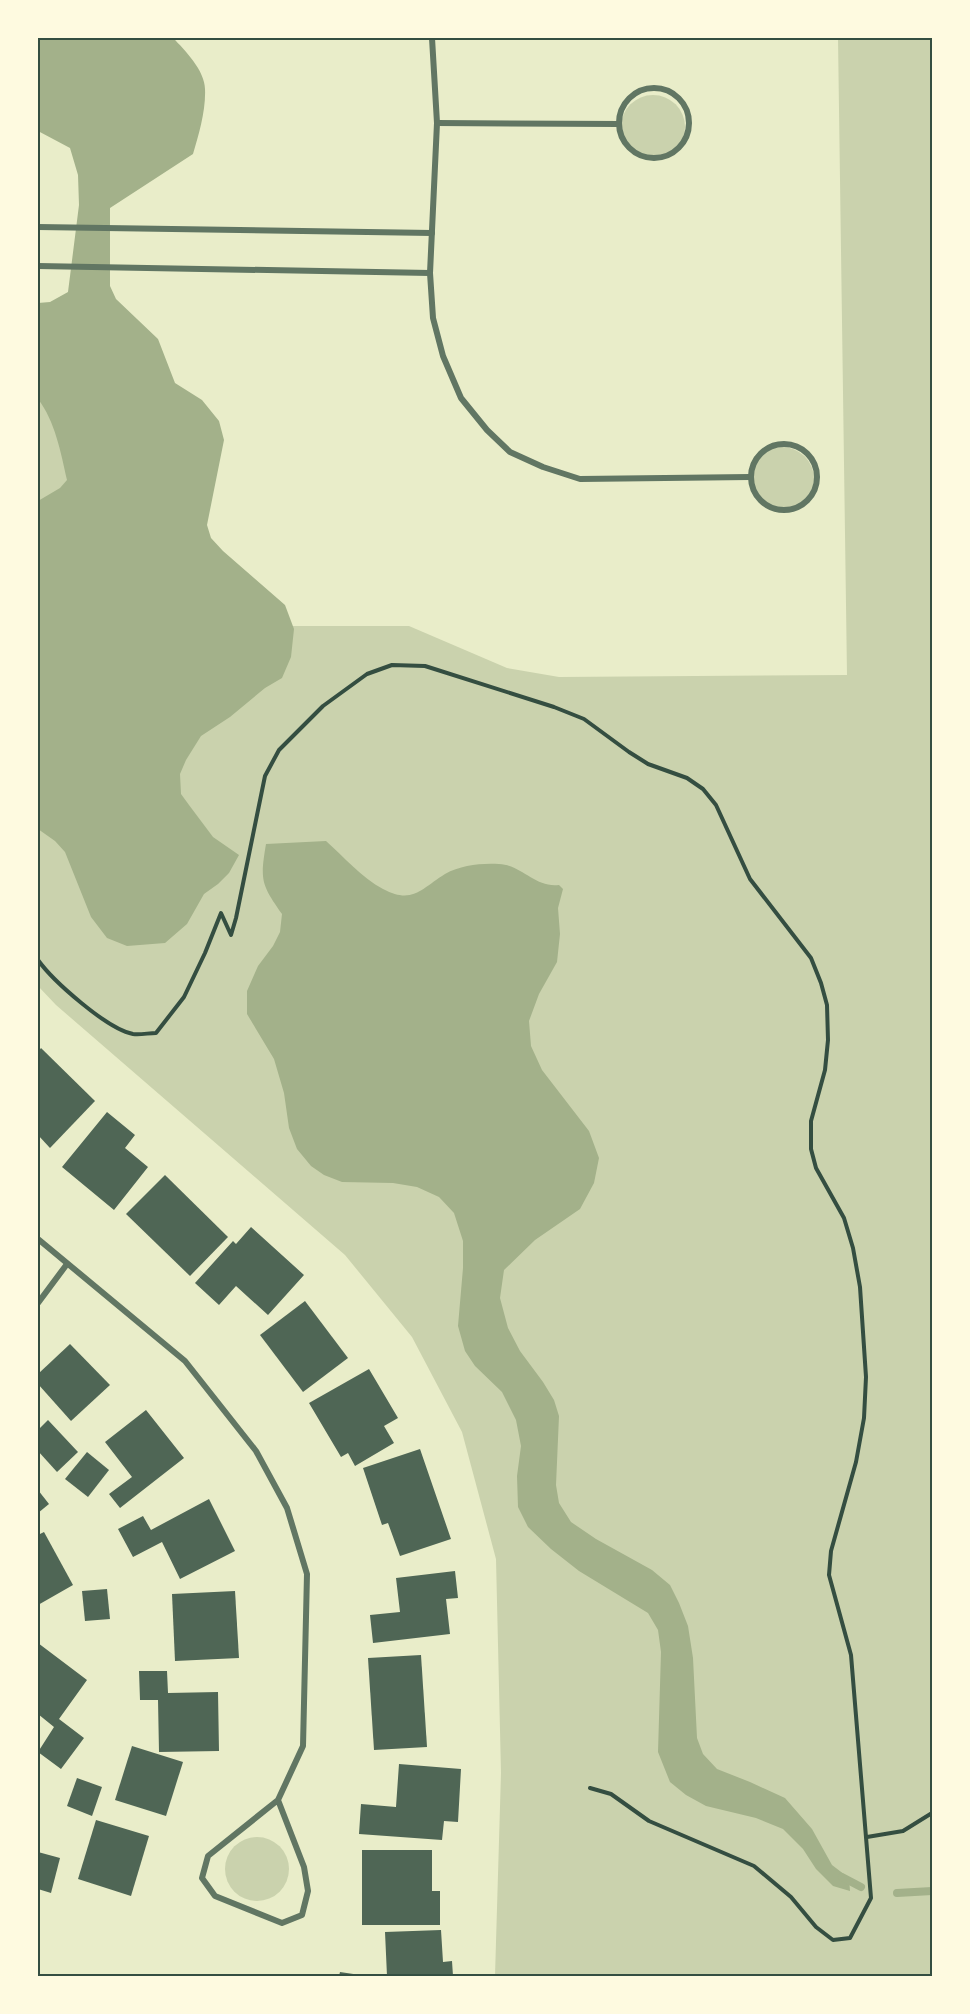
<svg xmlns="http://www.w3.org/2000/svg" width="970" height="2014" font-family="'DM Sans',sans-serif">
  <rect width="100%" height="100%" fill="#e9edc9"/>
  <g fill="#cad2ad">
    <path d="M838,38H932V1976H495L501,1773L496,1559L462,1432L412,1337L345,1255L56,1005L38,986V332L175,626H409L507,668L559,677L847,675Z"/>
    <circle cx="653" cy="127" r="32"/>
    <circle cx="782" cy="479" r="32"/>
    <circle cx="257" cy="1869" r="32"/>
  </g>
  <g fill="#a3b18a">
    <path d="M38,38H173C185,50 205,71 205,89C206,110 199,134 193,154L110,208V286L116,299L158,339L175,383L202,400L219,421L224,440L207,525L211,538L223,551L285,605L294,629L291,657L282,678L265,688L230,717L201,736L186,760L180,774L181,794L189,805L213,837L239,855L229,873L218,884L204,894L187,924L165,943L127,946L107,938L91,917L65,852L55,841L38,829V501L60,488L67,480C61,453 55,421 38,399V303L50,302L68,292L79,205L78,175L70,148L38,131Z"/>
    <path d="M326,841C343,856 362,878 383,889C413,905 422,888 445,874C461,865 481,863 499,864C522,865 535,888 559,885L563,889L558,908L560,934L557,962L539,994L529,1021L531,1046L542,1070L589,1131L599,1158L594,1183L580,1209L535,1240L504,1270L500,1298L508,1328L520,1351L543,1382L554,1400L559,1416L556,1485L559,1503L571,1522L596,1539L652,1570L670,1585L679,1603L688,1626L693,1658L697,1738L703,1754L717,1769L750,1782L785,1798L812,1829L832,1865L849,1878L850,1891L833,1886L816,1869L803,1849L783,1829L756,1818L706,1806L686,1795L670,1782L658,1752L661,1652L658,1630L648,1613L579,1571L551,1549L528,1527L518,1507L517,1476L521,1446L516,1420L502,1392L475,1366L465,1351L458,1326L463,1268V1241L454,1213L439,1197L417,1187L393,1183L342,1182L324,1175L311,1166L297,1149L289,1128L284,1093L274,1059L247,1014V991L258,966L273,946L280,932L282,914C261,884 260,880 266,844Z"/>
  </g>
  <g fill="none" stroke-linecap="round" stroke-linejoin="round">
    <g stroke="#a3b18a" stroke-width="8">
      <path d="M842,1877L861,1887"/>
      <path d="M897,1893L932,1891"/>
    </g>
  </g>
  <g fill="#4f6655">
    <path d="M41,1048L95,1101L50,1148L38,1135V1052Z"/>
    <path d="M107,1112L135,1135L125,1148L148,1167L114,1210L62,1167Z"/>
    <path d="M165,1175L228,1237L190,1276L126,1214Z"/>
    <path d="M251,1227L304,1275L268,1315L236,1286L219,1305L195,1283L233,1241L236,1244Z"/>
    <path d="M305,1301L348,1358L303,1392L260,1335Z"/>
    <path d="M70,1344L110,1385L71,1421L38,1384V1374Z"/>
    <path d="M369,1369L398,1418L384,1426L394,1443L355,1466L348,1453L341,1457L309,1403Z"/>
    <path d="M146,1410L184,1458L120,1508L109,1494L132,1477L105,1442Z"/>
    <path d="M48,1420L78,1452L57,1472L38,1451V1430Z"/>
    <path d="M420,1449L451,1539L400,1556L388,1523L382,1525L363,1468Z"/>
    <path d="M87,1452L109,1470L88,1497L65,1479Z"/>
    <path d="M38,1490L49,1504L38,1513Z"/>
    <path d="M209,1499L235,1551L180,1579L162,1542L133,1557L118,1529L143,1516L151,1530Z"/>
    <path d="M44,1532L73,1585L38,1605V1535Z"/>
    <path d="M455,1571L458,1598L446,1599L450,1634L373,1643L370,1615L400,1612L396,1578Z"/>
    <path d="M107,1589L110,1619L85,1621L82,1591Z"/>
    <path d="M235,1591L239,1658L175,1661L172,1594Z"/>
    <path d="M38,1643L87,1680L59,1719L84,1738L61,1769L38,1752L54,1727L38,1714Z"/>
    <path d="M421,1655L427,1747L374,1750L368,1658Z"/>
    <path d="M139,1671H167L168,1693L218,1692L219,1751L159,1752L158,1700H140Z"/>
    <path d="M132,1746L183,1762L166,1816L115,1800Z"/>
    <path d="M399,1764L461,1769L458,1822L444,1821L442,1840L359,1834L361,1804L396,1807Z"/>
    <path d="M77,1778L102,1787L92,1816L67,1806Z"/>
    <path d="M96,1820L149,1836L131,1896L78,1879Z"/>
    <path d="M362,1850H432V1891H440V1925H362Z"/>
    <path d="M38,1852L60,1858L51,1893L38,1889Z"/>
    <path d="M441,1930L443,1962L452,1961L453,1976H387L385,1932Z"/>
    <path d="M340,1972L360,1975V1976H339Z"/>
  </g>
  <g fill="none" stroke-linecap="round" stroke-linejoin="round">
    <g stroke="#344e41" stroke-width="4">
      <path d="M38,960C53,981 107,1029 133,1034C140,1035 149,1033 156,1033L184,997L205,953L221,913L231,935L236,918L265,776L279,750L323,706L367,674L392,665L425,666L554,707L584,719L629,752L648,764L687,778L703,789L716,805L750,879L811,958L821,983L827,1005L828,1040L825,1070L811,1121V1149L816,1168L844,1218L853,1248L860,1287L866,1377L864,1418L856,1462L831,1551L829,1575L851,1655L871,1898L850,1938L833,1940L816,1927L791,1897L754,1866L649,1821L611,1794L590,1788"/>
      <path d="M867,1837L903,1831L932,1813"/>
    </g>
    <g stroke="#617663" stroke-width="6">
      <path d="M432,38L437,123L430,273L433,318L443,356L461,398L487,430L510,452L543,467L580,479L750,477"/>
      <circle cx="654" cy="123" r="35"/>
      <path d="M437,123L619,124"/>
      <path d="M38,227L432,233"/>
      <path d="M38,266L430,273"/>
      <circle cx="784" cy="477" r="33"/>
      <path d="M38,1239L185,1361L256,1451L287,1508L307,1574L303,1746L278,1800L208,1856L202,1878L215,1896L282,1923L302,1915L308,1891L304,1867L278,1800"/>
      <path d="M38,1303L67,1264"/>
    </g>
  </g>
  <rect width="970" height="2014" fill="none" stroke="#fefae0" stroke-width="78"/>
  <rect x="39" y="39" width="892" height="1936" fill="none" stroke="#344e41" stroke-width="2"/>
</svg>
